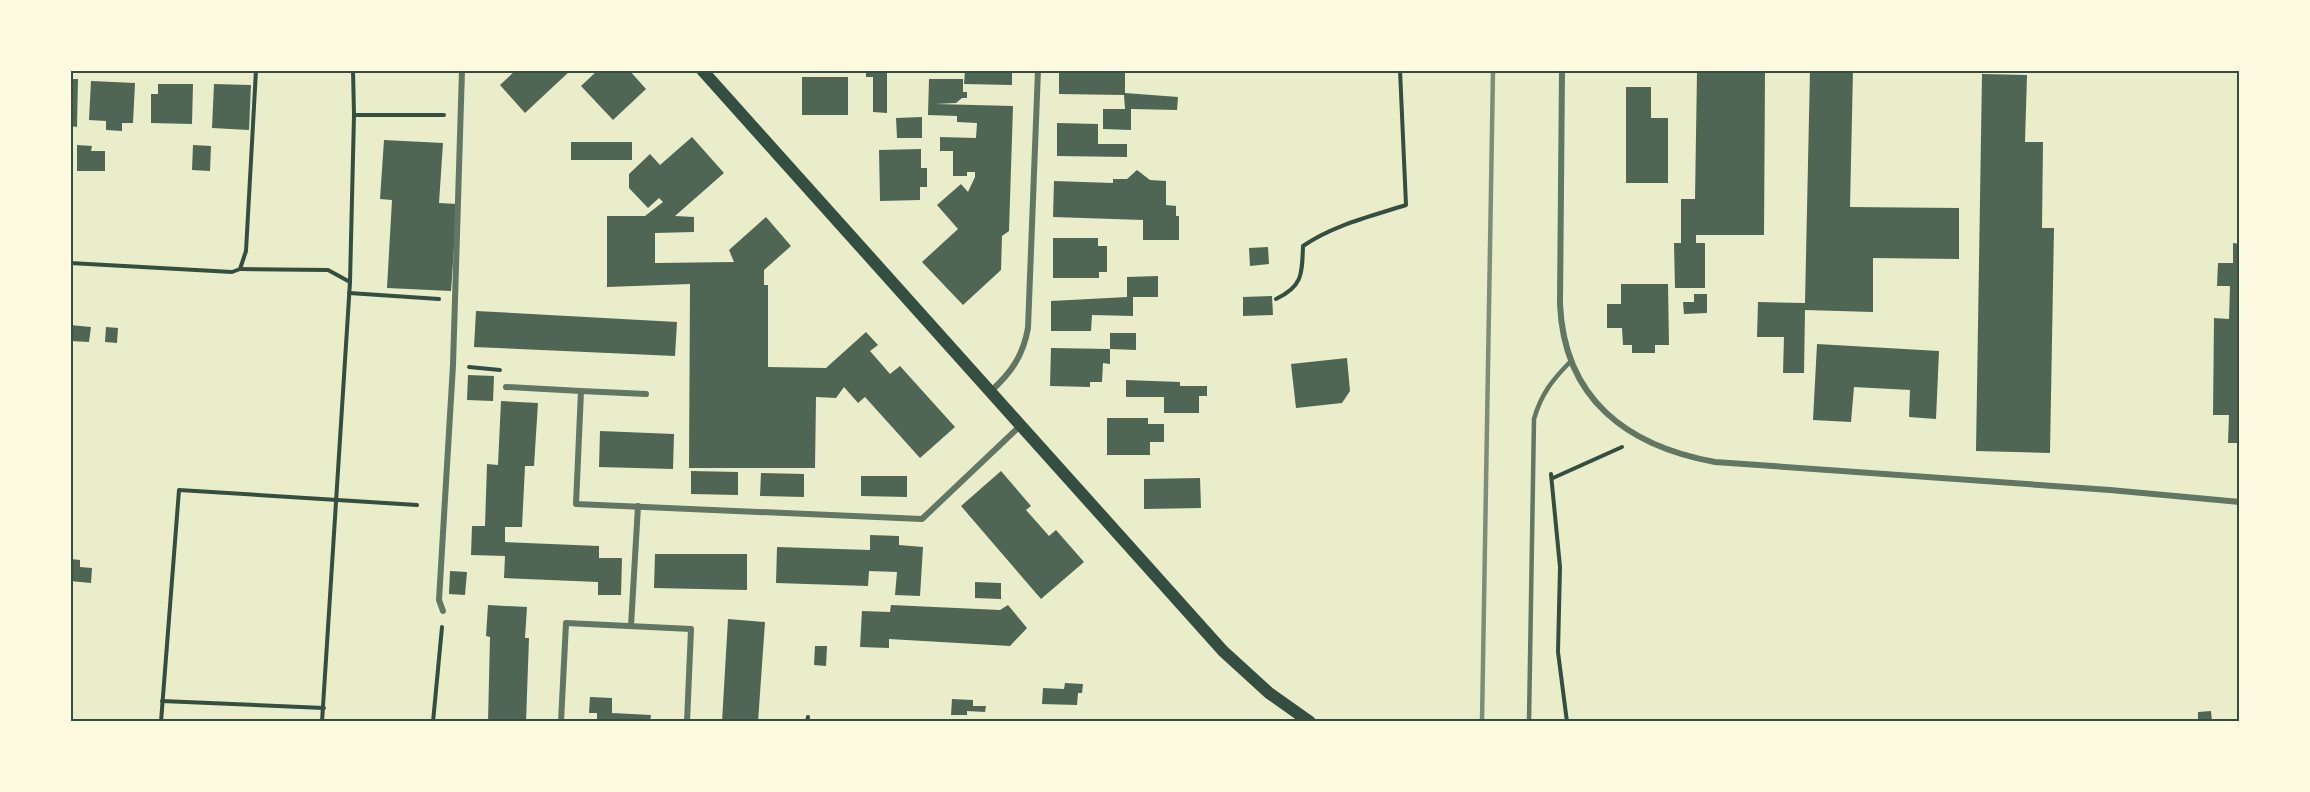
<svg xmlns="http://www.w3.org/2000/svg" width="2310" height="792" font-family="Inter,sans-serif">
  <rect width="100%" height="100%" fill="#e9edc9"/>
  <g fill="#4f6655">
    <path d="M516,70H571L525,113L500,85Z"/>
    <path d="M598,70H629L646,89L613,120L581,86Z"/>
    <path d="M866,70H887V113L873,112V77H866Z"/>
    <path d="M965,70H1012V85L964,84Z"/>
    <path d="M1059,70H1125V93L1178,97L1177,110L1131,109V130L1103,129V109H1125L1124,95L1059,94Z"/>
    <path d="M1810,70H1853L1850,207L1959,208V259L1873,258V312L1805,310L1804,373H1783L1784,337H1757L1758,302L1805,303Z"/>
    <path d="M1697,72L1765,73L1764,235H1696V243H1705V288H1675L1674,243H1681V199H1695Z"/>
    <path d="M1982,74L2027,75L2025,142H2043L2042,228H2054L2050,453L1976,451Z"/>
    <rect x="802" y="77" width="46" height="38"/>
    <path d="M70,79H78L77,127L70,126Z"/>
    <path d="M929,79H963V92H967V98H962L956,103L935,104L1013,106L1009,231L1002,236L1001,270L963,305L922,262L958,229L937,205L961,184L968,192L975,177V172H967V176H953V151H940V137L976,138L977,123L957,122V116L928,115Z"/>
    <path d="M91,81L135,83L133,123H122V131L106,130V121L89,120Z"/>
    <path d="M158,84H193L192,124L151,123V94H158Z"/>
    <path d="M214,84L251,85L249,130L212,128Z"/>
    <path d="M1626,87H1651V118H1668V183H1626Z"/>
    <path d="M922,117V138H897L896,118Z"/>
    <path d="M1057,123L1098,124V144H1127V157L1057,156Z"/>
    <path d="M692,137L724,173L675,216L694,217V232L655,233V263L734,262L729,250L766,217L791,246L764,270V285H768V367L826,368L866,332L878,345L870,351L890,374L900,366L955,427L920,458L865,397L858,403L844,387L836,398L816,397L815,468H689L690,284L607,287V216H645L663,202L659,198L648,208L629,188V174L650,154L660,165Z"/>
    <path d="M384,140L443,143L439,203L457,204L451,291L387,288L392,200L380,199Z"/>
    <rect x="571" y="142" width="61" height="18"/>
    <path d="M77,145L92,146L91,151H105V171H77Z"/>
    <path d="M193,145L211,146L210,171L192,170Z"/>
    <path d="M921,149V168H927V187H920V200L880,201L879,150Z"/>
    <path d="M1137,170L1150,180L1166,181V205L1176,206V216H1179V240H1143V220L1053,217L1054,181L1113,183V179H1127Z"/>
    <path d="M1053,238H1098V246H1107V272H1099V278H1053Z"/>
    <path d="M2233,243L2240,244V443H2228L2229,415H2213L2214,318L2229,319L2230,286H2217L2218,263H2233Z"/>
    <path d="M1268,247L1269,264L1250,266L1249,248Z"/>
    <path d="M1158,276V297H1133V316L1092,315L1091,331H1051V301L1127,297V277Z"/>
    <path d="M1621,284H1668L1669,345H1655V353H1632V345H1623L1622,328H1607V304H1621Z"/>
    <path d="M1694,294H1707V313L1684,314L1683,302H1694Z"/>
    <path d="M1272,296L1273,315L1243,316V297Z"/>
    <path d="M476,311L677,322L675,356L474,347Z"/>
    <path d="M70,325L91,327L89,342L70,341Z"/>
    <path d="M106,327L118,328L117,343L105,342Z"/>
    <path d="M1110,333H1136V350L1110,349V364L1103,363L1102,382H1090V387L1050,386L1051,348L1110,349Z"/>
    <path d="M1817,344L1939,351L1936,419L1909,417L1910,390L1854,387L1851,422L1813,420Z"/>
    <path d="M1347,358L1350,391L1342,403L1296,408L1291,364Z"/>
    <path d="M468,375L494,376L493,401L467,400Z"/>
    <path d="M1126,380L1180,382V386H1207V396H1199V413H1164V397H1126Z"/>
    <path d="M501,401L538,403L534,466H525L522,527H505V542L599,546V558H622L621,595H598V582L504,578L505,556L471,555L472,526H485L487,464L498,465Z"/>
    <path d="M1107,418H1148V424H1164V442H1150V455H1107Z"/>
    <path d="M600,431L674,434L673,469L599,467Z"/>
    <path d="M691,471L738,472V495L691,494Z"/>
    <path d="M1001,471L1031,506L1026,510L1049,536L1056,530L1084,562L1041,599L961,506Z"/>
    <path d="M761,473L804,474V497L760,496Z"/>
    <path d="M861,476H907V497L861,496Z"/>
    <path d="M1200,478L1201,508L1144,509V479Z"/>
    <path d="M870,535L899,536V545L923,547L920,596L895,595L897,572L869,571L868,586L776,583L777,547L870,550Z"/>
    <path d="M655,554H747V590L654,588Z"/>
    <path d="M70,559L80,560V567L92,568L91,583L70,581Z"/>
    <path d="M450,571L467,572L465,595L449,594Z"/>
    <path d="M975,582L1001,583V599L975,598Z"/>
    <path d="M488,605L527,607L525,638H529L526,722H488L490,637L486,636Z"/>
    <path d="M891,605L1000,610L1008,605L1027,628L1010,646L889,639V648L860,647L862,611L890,612Z"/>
    <path d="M728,619L765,622L758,722H722Z"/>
    <path d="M815,646H827L826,666L814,665Z"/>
    <path d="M1065,683L1083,684L1082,693H1078L1077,705L1042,704L1043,688L1064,689Z"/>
    <path d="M590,697L612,698V713L651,715L650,722H597V713H589Z"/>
    <path d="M952,699L973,700V706H986L985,712L967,711V715H951Z"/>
    <path d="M2211,711L2212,722H2198V712Z"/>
  </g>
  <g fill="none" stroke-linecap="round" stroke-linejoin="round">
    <g stroke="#344e41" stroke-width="4">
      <path d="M353,70L354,115H444"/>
      <path d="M70,263L232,272L240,269L246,251L256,70"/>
      <path d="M240,269L328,270L350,282L322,722"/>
      <path d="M350,282L354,115"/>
      <path d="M349,293L439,299"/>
      <path d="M1276,299C1303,286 1302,274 1303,246C1333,225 1372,216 1406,205L1400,70"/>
      <path d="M469,367L500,370"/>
      <path d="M1551,474L1560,567L1558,652L1567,722"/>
      <path d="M1553,478L1622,447"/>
      <path d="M162,701L324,708"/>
      <path d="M161,722L179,490L417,505"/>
      <path d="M433,722L442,627"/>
      <path d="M807,722L808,717"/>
    </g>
    <path stroke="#617663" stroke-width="4.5" d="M1529,722L1534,419C1541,394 1553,379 1571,361"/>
    <g stroke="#617663" stroke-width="6">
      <path d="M1562,70L1560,304C1564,399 1627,446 1715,462L2110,490L2240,502"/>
      <path d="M506,387L581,391L576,504L922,519L1019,427"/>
      <path d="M581,391L646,394"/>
      <path d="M990,392C1011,373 1023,356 1028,328L1038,70"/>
      <path d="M443,611L439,600L453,365L462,70"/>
      <path d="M631,626L638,506"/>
      <path d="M561,722L566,623L691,629L687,722"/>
    </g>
    <path stroke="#344e41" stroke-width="12" d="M702,70L1223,651L1269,693L1310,722"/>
    <path stroke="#7c8e77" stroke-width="4.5" d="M1482,722L1493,70"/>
  </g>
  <rect width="2310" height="792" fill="none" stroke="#fefae0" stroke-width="144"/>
  <rect x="72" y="72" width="2166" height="648" fill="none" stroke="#344e41" stroke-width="2"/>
</svg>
